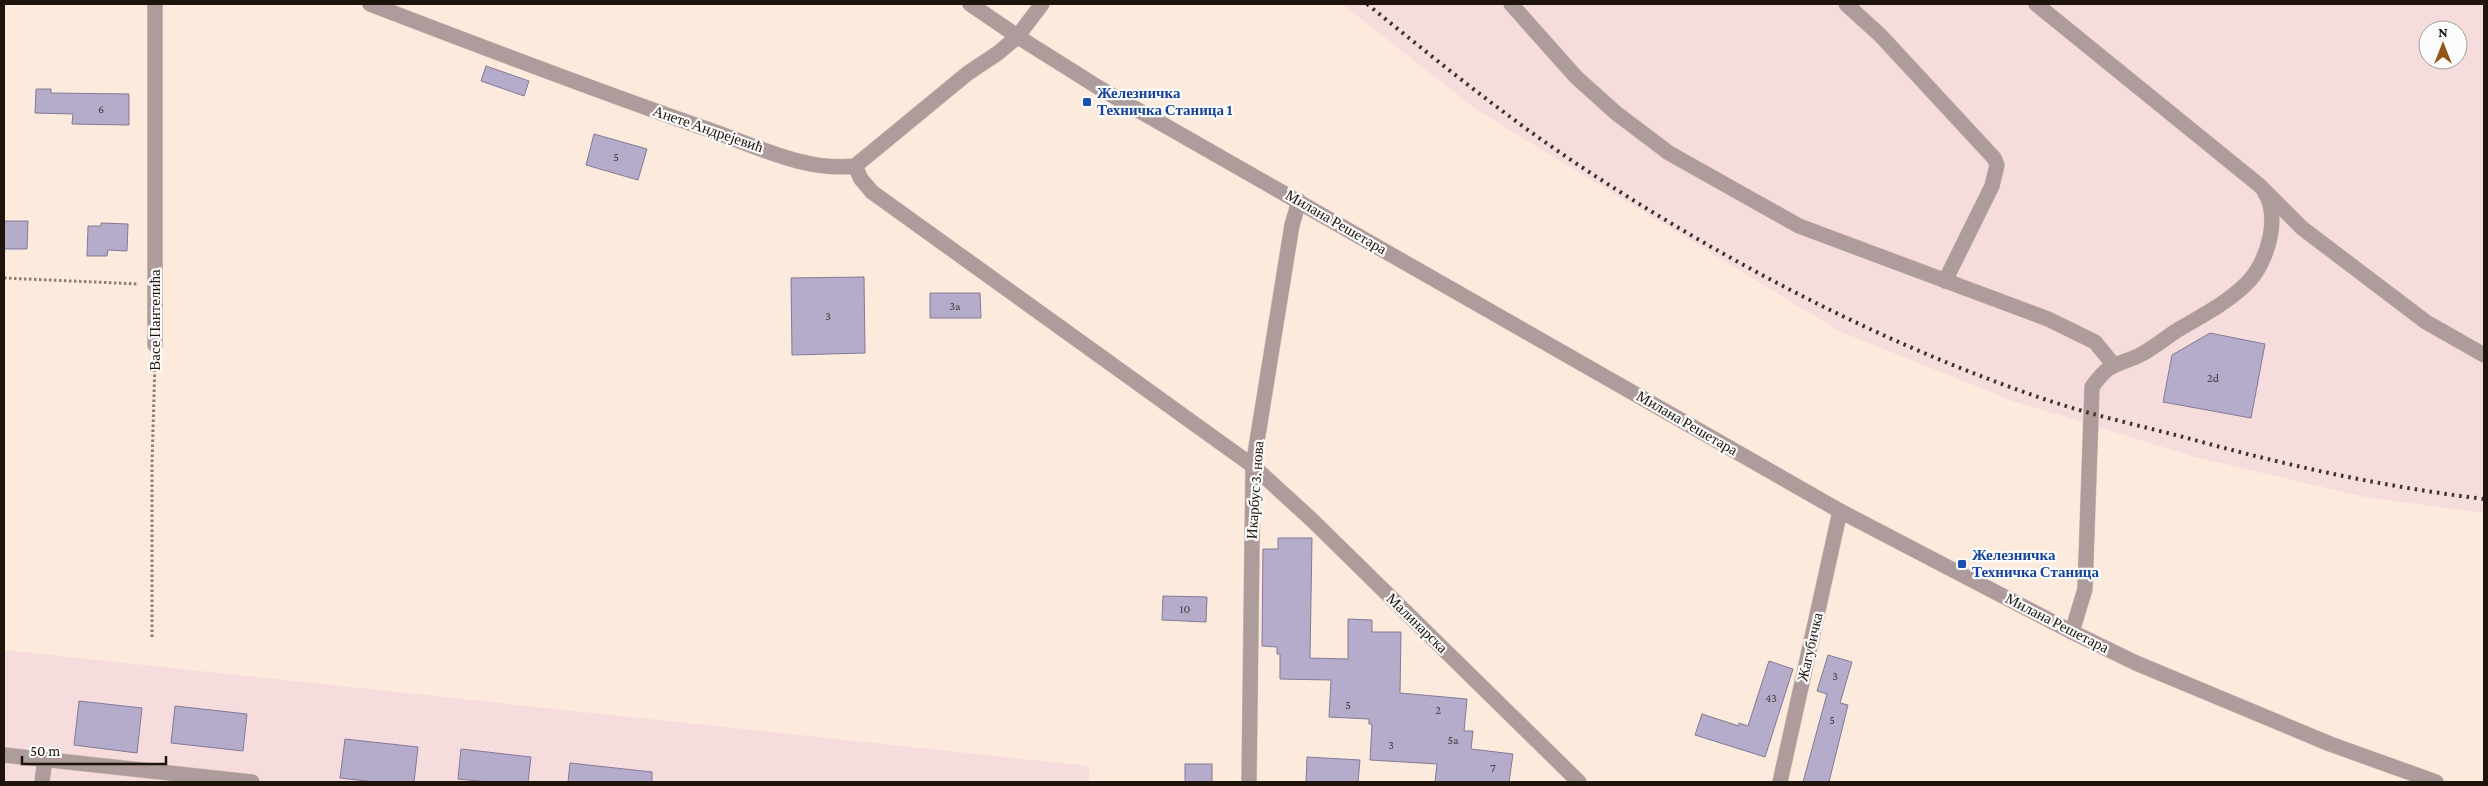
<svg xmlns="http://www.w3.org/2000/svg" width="2488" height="786" font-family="'Crimson Pro',serif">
  <rect width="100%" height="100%" fill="#fceadc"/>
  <g fill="#f7dcdd" fill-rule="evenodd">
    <path d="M1342,4H2484V513L2365,497L2195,457L2013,401L1839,331L1477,110ZM2428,30H2458V60H2428Z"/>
    <path d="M4,650L1089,766V782H4Z"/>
  </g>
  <g fill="#b5accb" stroke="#827a97">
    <path d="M486,66L529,81L524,96L481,81Z"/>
    <path d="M36,89H51V93L129,94V125L72,124L73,114L35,113Z"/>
    <path d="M594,134L647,149L638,180L586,165Z"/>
    <path d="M4,221H28L27,249H4Z"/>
    <path d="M101,223L128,224L127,251L108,250L107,256H87L88,226H101Z"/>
    <path d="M864,277L865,353L792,355L791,278Z"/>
    <path d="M930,293H980L981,318H930Z"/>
    <path d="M2210,333L2265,344L2251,418L2163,402L2172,355Z"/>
    <path d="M1278,538H1312L1310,658L1348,659V619L1372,620V632H1401L1400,693L1467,699L1464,731H1473L1471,749L1513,754L1509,782H1435L1437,764L1370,760L1372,724H1369V719L1329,717L1331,680L1280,679V654H1277V647L1262,646L1263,549H1278Z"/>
    <path d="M1163,596L1207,597L1206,622L1162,620Z"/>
    <path d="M1828,655L1852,662L1840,703L1848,705L1829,782H1803L1827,694L1817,691Z"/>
    <path d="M1769,661L1793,669L1765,757L1695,735L1702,714L1739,726V723L1748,726Z"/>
    <path d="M79,701L142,708L137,753L74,745Z"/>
    <path d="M175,706L247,714L243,751L171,743Z"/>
    <path d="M345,739L418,747L414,782H375L340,778Z"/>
    <path d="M461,749L531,757L528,782H488L458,779Z"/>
    <path d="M1307,757L1360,760L1358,782H1306Z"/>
    <path d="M570,763L652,772V782H568Z"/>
    <rect x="1185" y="764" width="27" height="18"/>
  </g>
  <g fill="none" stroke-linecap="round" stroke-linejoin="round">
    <g stroke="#d8c8bb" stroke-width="16">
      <g id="minor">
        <path d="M155,4V345"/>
        <path d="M370,4C482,47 594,90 707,129C754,145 805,172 855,166L968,73L998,53L1017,37L1042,4"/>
        <path d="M970,4L1023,40L1101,89L1840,511L2072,632L2136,663L2330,744L2436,782"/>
        <path d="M1511,4L1576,77L1616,113L1669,153L1799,226L2048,319L2095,342L2113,364"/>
        <path d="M1846,4L1881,36L1994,158L1997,165L1992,186L1945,281"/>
        <path d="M2036,4L2259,185L2302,228L2426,322L2484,355"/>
        <path d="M855,166L861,179L872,192L1253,466L1312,520L1579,782"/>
        <path d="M2072,632L2085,589L2092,387C2110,362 2113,367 2138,356C2151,350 2164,339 2176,331C2199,317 2226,304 2246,284C2258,273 2267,253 2270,237C2273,223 2273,205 2265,193"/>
        <path d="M4,755L252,782"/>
        <path d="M42,782L45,759"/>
        <path d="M1249,782L1253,466L1292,225L1299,201"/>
        <path d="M1780,782L1840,511"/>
      </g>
    </g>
    <g stroke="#8c7e73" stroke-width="3" stroke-dasharray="2.5 2.5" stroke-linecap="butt">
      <path d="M4,278L139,284"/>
      <path d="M152,637V464L155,361"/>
    </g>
    <use href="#minor" stroke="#ad9c9b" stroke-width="15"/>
    <path stroke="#3d3229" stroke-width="4" stroke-dasharray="2.5 5" stroke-linecap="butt" d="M1367,4C1436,60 1506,117 1580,166C1724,261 1878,342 2041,398C2090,415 2142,426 2191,439C2288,466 2385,487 2484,499"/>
  </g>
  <g fill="#1a4fb4" stroke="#fbfbfb" stroke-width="2">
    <rect x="1082" y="97" width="10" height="10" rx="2.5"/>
    <rect x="1957" y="559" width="10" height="10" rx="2.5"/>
  </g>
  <g text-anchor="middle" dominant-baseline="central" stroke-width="4.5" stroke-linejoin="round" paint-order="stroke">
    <g font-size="12" fill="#443a3c">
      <text x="101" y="109">6</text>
      <text x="616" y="157">5</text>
      <text x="955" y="306">3a</text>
      <text x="828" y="316">3</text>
      <text x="2213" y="378">2d</text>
      <text x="1185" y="609">10</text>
      <text x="1835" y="676">3</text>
      <text x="1771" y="698">43</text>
      <text x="1348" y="705">5</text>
      <text x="1438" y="710">2</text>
      <text x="1832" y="720">5</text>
      <text x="1453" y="740">5a</text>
      <text x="1391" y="745">3</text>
      <text x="1493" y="768">7</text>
    </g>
    <g font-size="15" font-weight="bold" fill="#164399" stroke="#fbfbfb" text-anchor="start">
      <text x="1097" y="93">Железничка<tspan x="1097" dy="17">Техничка Станица 1</tspan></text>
      <text x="1972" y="555">Железничка<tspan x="1972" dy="17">Техничка Станица</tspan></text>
    </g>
    <g font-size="15" fill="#1e140c" stroke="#fbfbfb">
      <text transform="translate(708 129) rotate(19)">Анете Андрејевић</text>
      <text transform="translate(1336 222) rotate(30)">Милана Решетара</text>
      <text transform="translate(155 320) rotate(-90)">Васе Пантелића</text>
      <text transform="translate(1687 423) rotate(30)">Милана Решетара</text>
      <text transform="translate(1255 490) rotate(-86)">Икарбус 3. нова</text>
      <text transform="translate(1417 623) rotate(44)">Малинарска</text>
      <text transform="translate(2057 623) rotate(27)">Милана Решетара</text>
      <text transform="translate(1810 647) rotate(-77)">Жагубичка</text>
    </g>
  </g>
  <rect width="2488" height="786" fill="none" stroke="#1e140c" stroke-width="10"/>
  <g transform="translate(2443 45)"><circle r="24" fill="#fbfbfb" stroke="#a39f9b"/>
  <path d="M0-4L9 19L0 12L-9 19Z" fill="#925518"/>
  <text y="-8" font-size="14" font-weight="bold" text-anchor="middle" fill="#1e140c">N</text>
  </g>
  <path d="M22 756v8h144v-8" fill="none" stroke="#1e140c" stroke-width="2.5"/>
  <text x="30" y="756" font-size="15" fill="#1e140c" stroke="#fbfbfb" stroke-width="4" paint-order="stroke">50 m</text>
</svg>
